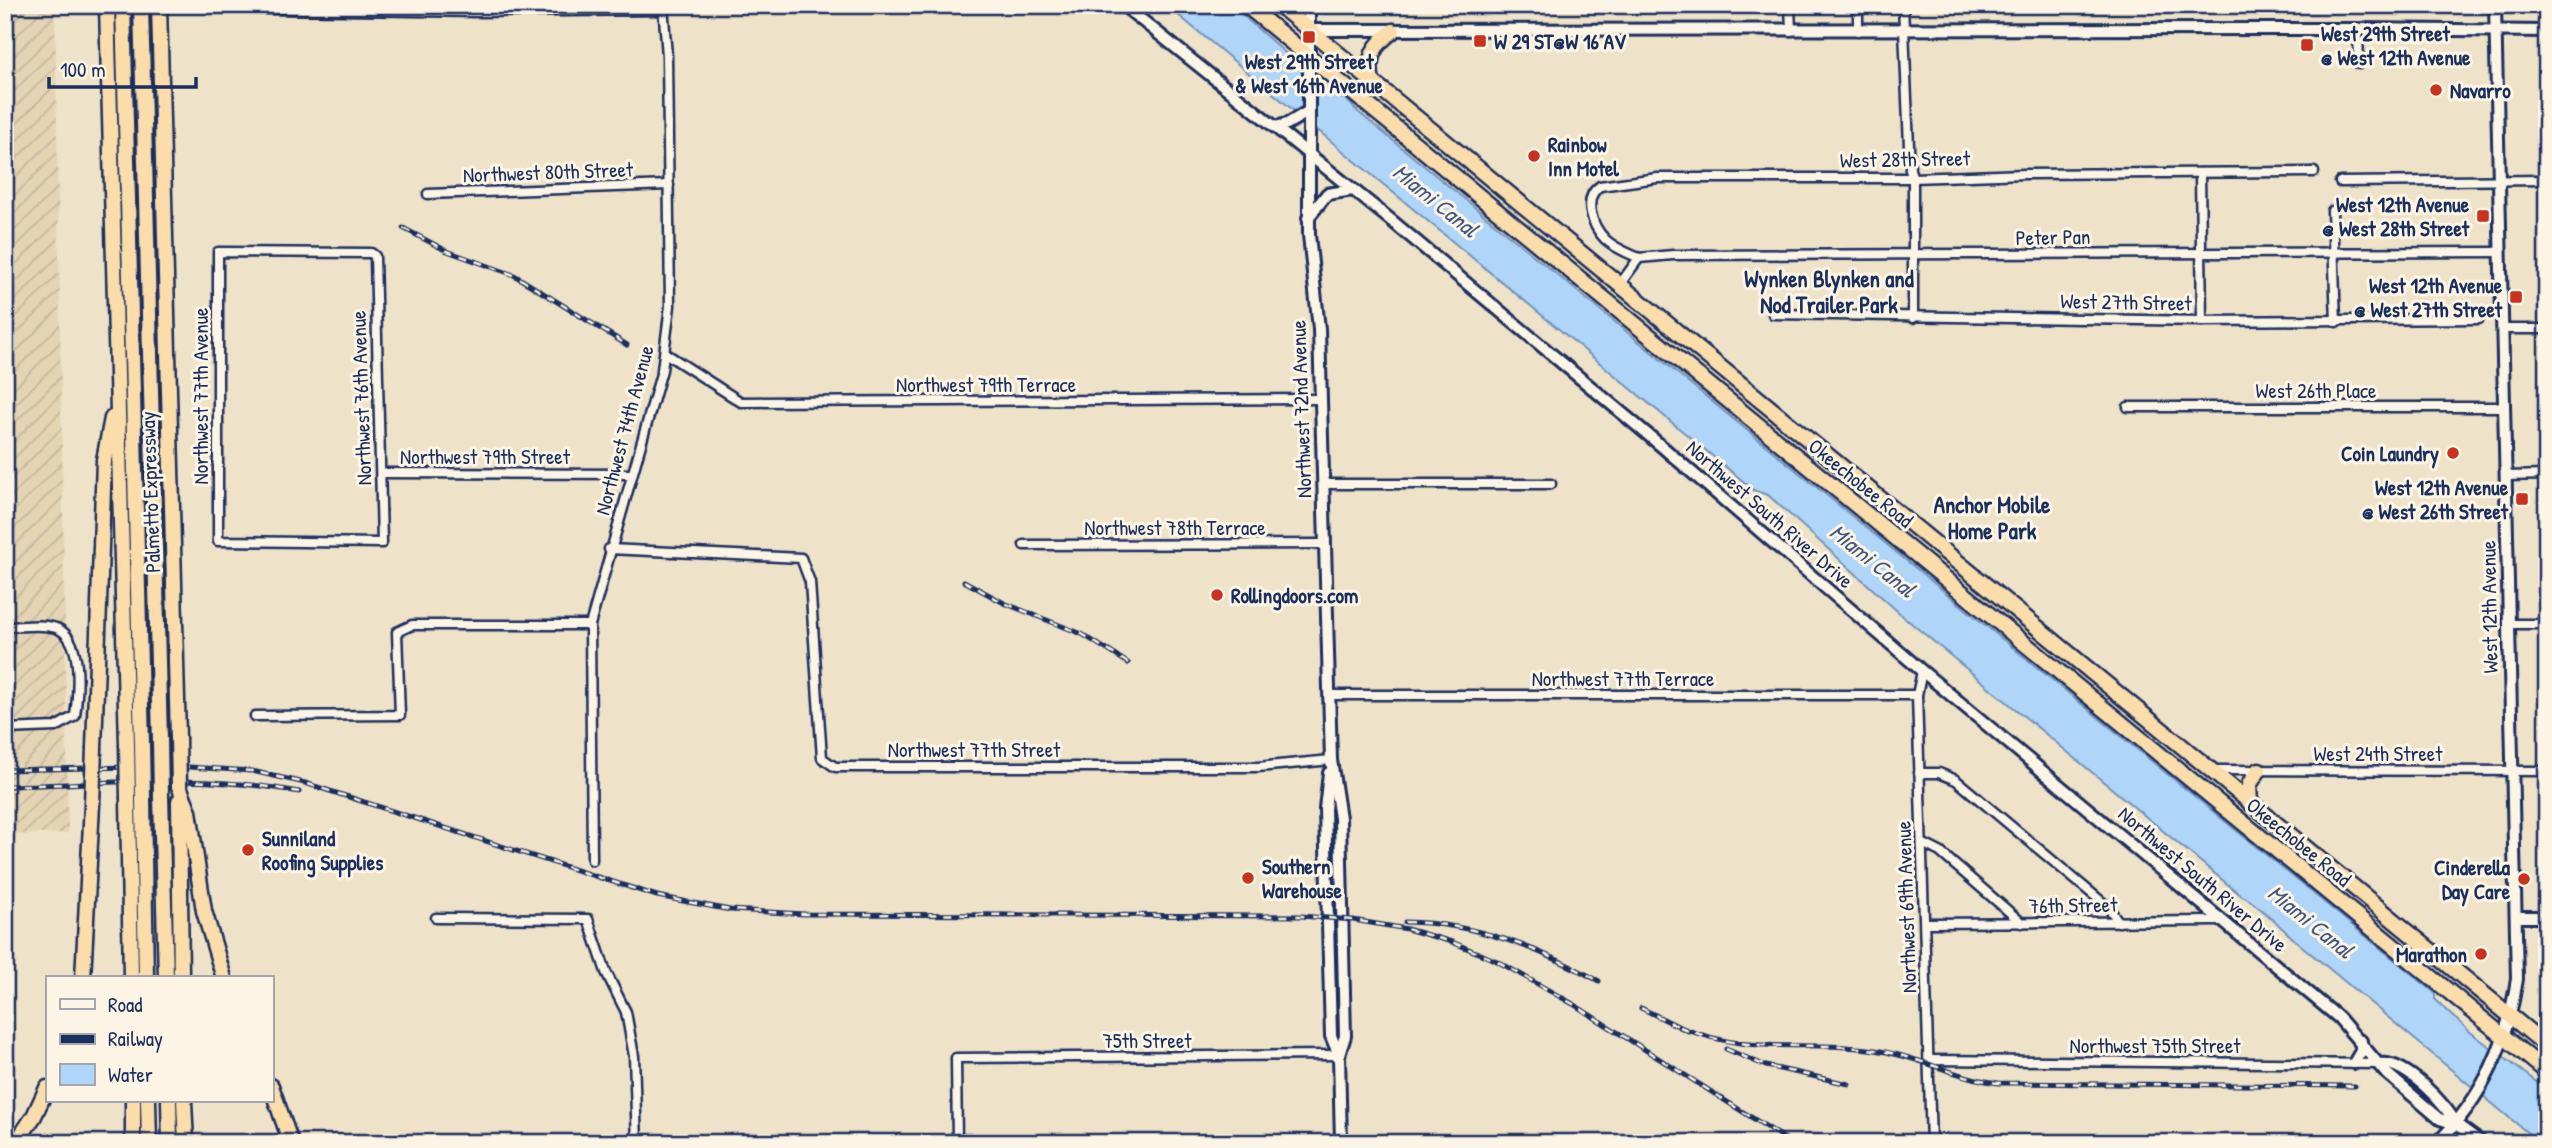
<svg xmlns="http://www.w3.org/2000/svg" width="2552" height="1148" font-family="'Patrick Hand',sans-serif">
  <defs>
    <pattern id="industrial-furrows" width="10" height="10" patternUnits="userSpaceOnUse" patternTransform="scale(1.75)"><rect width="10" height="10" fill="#e4d4b4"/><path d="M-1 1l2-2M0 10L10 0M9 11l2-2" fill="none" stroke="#c3b69d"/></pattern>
  </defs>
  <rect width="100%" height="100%" fill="#eee2c8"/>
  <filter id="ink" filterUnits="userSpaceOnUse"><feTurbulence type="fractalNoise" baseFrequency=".0143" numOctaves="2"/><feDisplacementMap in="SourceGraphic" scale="14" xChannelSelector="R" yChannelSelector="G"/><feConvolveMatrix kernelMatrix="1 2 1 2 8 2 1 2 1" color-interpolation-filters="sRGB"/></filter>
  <g filter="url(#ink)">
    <path fill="url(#industrial-furrows)" d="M5,5H55L68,833L5,835Z"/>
    <path fill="#afd5f9" stroke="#7493bb" stroke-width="2" d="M1166,5H1231L1334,96L1346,99L1357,111L2435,993V999L2469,1031L2547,1090V1143H2540C2461,1077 2382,1012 2303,947C2288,935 2256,901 2242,896L1905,618L1768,495L1755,491Z"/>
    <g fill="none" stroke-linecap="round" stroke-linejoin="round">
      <g stroke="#1b2f5e" stroke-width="13">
        <g id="street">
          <path d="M1790,5L1791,31"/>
          <path d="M1858,5V31"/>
          <path d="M1903,5L1910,170L1913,178V318"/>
          <path d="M220,8L478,12L663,10"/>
          <path d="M2358,29L2359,64"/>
          <path d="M2200,173L2202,321"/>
          <path d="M2340,182L2547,180"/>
          <path d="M428,194L669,185"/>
          <path d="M2332,211L2336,322"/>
          <path d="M218,252L371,253L375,256L382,543L218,541Z"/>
          <path d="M1639,258L1673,255L2501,252"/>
          <path d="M1639,258C1628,253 1614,248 1605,239C1592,226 1582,198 1600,186L1657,178H1913L2025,174L2314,172"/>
          <path d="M1620,284L1639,258"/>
          <path d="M1773,314L2202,321L2479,319"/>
          <path d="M2503,329H2547"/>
          <path d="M665,353L741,402L1321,399"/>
          <path d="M2128,407H2504"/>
          <path d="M381,473L631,474"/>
          <path d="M2506,476L2547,475"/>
          <path d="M1324,484H1551"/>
          <path d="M1024,545L1325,544"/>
          <path d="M609,549L801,558L810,582L822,758L835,767H1258L1331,760"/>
          <path d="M2509,624H2547"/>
          <path d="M5,627C21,627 41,623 56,628C84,638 78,693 75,716L56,727L5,729"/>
          <path d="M1922,671L1917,695L1931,1143"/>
          <path d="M1329,695H1917"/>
          <path d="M255,716L400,715L397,632L412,625H590"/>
          <path d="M2214,770L2547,771"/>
          <path d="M1919,773H1939L1956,780L2108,907L2119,922"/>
          <path d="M1922,843L1940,852L2022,923"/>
          <path d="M592,860L590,625L662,370L670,306L667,56L663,5"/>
          <path d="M436,918L588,919L606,972L626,1012L634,1056L637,1143"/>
          <path d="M1925,923L2222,921"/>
          <path d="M1929,1060L2381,1064"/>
          <path d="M957,1143L956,1058L1339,1055"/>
        </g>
      </g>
      <g stroke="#1b2f5e" stroke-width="16">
        <g id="secondary">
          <path d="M1123,5L1392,221L1659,444L1922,671L2339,1018L2385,1072L2440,1119L2456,1124L2482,1143"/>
          <path d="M1309,5V235L1319,329L1331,760L1340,818L1345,1036L1339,1055"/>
          <path d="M1309,30L2358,29L2547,31"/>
          <path d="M1275,127L1287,124L1309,111"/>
          <path d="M1308,218L1327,194L1353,190"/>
          <path d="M1329,773L1325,809L1331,1036L1339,1055L1341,1143"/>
          <path d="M2516,917H2547"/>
          <path d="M2354,1063L2361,1051V1041"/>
          <path d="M2381,1064C2405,1061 2446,1104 2456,1124"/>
          <path d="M2437,1143C2484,1097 2507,1043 2517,979L2495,5"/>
        </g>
      </g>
      <g stroke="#1b2f5e" stroke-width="19">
        <g id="highway">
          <path d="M107,5L127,745"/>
          <path d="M123,5L142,745"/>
          <path d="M141,5L160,740"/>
          <path d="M159,5L178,738"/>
          <path d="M1246,5L2547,1072"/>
          <path d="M1279,5L2547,1046"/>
          <path d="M1372,82C1367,57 1373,46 1393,31"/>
          <path d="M94,748L104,460L112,418"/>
          <path d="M179,786L189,811L204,911L224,978"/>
          <path d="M161,796L166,978"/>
          <path d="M143,798L146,978"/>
          <path d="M128,799L131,978"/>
          <path d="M179,801L181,978"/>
          <path d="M2250,803L2249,785L2259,770"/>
          <path d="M83,978L92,804"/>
          <path d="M271,1086L291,1143"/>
          <path d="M133,1101V1143"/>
          <path d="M148,1101L149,1143"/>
          <path d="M169,1101L170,1143"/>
          <path d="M184,1101L186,1143"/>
          <path d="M16,1143L34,1116L47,1088"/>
        </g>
      </g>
      <use href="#street" stroke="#fcf5e5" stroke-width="8"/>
      <use href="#secondary" stroke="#fcf5e5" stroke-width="10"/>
      <use href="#highway" stroke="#faddab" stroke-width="14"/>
      <g stroke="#1b2f5e" stroke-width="5">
        <g id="rail">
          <path d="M403,228L447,251L514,275L627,345"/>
          <path d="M964,581L1004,603L1082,634L1128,663"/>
          <path d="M5,770L173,766L252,771L305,783L657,896L730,910L805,914L1301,916L1353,920L1407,929L1452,942L1497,961L1573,1004L1792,1143"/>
          <path d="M5,786C102,784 203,773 299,792"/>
          <path d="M1405,922C1476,923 1538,948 1599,981"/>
          <path d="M1641,1008L1688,1031"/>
          <path d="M1680,1027C1753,1057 1803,1039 1875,1050C1918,1056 1956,1078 1999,1083L2355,1086"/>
          <path d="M1726,1049L1766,1066L1849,1084"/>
        </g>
      </g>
      <use href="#rail" stroke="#fcf5e5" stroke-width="2.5" stroke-dasharray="8" stroke-linecap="butt"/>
      <g stroke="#1b2f5e" stroke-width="19" stroke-linecap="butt">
        <g id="highway-bridge">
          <path d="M178,738L179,786"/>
          <path d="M160,740L161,796"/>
          <path d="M127,745L128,799"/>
          <path d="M142,745L143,798"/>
          <path d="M92,804L94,748"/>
        </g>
      </g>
      <use href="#highway-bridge" stroke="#faddab" stroke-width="14"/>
    </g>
  </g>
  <g fill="#c8321e" stroke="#fcf5e5" stroke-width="2.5">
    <rect x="1302" y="30" width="14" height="14" rx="3.5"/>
    <rect x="1473" y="34" width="14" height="14" rx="3.5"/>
    <rect x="2300" y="38" width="14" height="14" rx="3.5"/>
    <circle cx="2436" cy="90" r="7"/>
    <circle cx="1534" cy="156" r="7"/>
    <rect x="2476" y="209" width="14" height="14" rx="3.5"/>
    <rect x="2509" y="290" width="14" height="14" rx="3.5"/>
    <circle cx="2453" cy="453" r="7"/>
    <rect x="2515" y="492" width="14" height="14" rx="3.5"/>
    <circle cx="1217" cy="595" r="7"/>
    <circle cx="248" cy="850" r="7"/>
    <circle cx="1248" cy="878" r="7"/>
    <circle cx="2524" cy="879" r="7"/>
    <circle cx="2481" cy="954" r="7"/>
  </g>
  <g text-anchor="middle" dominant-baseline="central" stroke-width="6" stroke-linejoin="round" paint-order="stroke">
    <g font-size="21" font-weight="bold" fill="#1b2f5e" stroke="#fcf5e5" text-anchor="start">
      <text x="2321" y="33">West 29th Street<tspan x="2321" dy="24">@ West 12th Avenue</tspan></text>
      <text x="1494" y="41">W 29 ST@W 16 AV</text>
      <text x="1309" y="61" text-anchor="middle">West 29th Street<tspan x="1309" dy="24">&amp; West 16th Avenue</tspan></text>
      <text x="2450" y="90">Navarro</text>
      <text x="1548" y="144">Rainbow<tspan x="1548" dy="24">Inn Motel</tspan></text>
      <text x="2469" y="204" text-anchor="end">West 12th Avenue<tspan x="2469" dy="24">@ West 28th Street</tspan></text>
      <text x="2502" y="285" text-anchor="end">West 12th Avenue<tspan x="2502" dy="24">@ West 27th Street</tspan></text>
      <text x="2439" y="453" text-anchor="end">Coin Laundry</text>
      <text x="2508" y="487" text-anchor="end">West 12th Avenue<tspan x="2508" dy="24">@ West 26th Street</tspan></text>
      <text x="1231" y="595">Rollingdoors.com</text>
      <text x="262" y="838">Sunniland<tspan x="262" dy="24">Roofing Supplies</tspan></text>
      <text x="1262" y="866">Southern<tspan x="1262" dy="24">Warehouse</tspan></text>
      <text x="2510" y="867" text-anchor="end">Cinderella<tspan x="2510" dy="24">Day Care</tspan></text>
      <text x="2467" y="954" text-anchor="end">Marathon</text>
    </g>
    <g font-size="21" fill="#1b2f5e" stroke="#fcf5e5">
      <text transform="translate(1905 159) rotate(-1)">West 28th Street</text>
      <text transform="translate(548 172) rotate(-2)">Northwest 80th Street</text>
      <text transform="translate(2053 237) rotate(-1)">Peter Pan</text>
      <text transform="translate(2126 302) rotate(1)">West 27th Street</text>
      <text x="986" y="384">Northwest 79th Terrace</text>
      <text x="2316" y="390">West 26th Place</text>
      <text transform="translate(200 396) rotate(-90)">Northwest 77th Avenue</text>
      <text transform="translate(361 398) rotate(-92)">Northwest 76th Avenue</text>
      <text transform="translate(1301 409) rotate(-92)">Northwest 72nd Avenue</text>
      <text transform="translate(624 430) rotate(-75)">Northwest 74th Avenue</text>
      <text x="485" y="456">Northwest 79th Street</text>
      <text transform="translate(1861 483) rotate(39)">Okeechobee Road</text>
      <text transform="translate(150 492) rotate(-92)">Palmetto Expressway</text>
      <text transform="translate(1770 514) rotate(41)">Northwest South River Drive</text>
      <text x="1175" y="527">Northwest 78th Terrace</text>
      <text transform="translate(2489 607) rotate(-91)">West 12th Avenue</text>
      <text x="1623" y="678">Northwest 77th Terrace</text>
      <text x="974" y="749">Northwest 77th Street</text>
      <text x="2378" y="753">West 24th Street</text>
      <text transform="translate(2299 842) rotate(39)">Okeechobee Road</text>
      <text transform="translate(2203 879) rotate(40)">Northwest South River Drive</text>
      <text transform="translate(2073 905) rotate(-1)">76th Street</text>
      <text transform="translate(1906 907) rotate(-92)">Northwest 69th Avenue</text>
      <text x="1147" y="1040">75th Street</text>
      <text x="2155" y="1045">Northwest 75th Street</text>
    </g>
    <g font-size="23" font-style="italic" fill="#405885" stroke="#fcf5e5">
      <text transform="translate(1436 200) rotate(39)">Miami Canal</text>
      <text transform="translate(1873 560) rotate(39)">Miami Canal</text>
      <text transform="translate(2311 921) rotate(39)">Miami Canal</text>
    </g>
    <g font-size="23" font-weight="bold" fill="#1b2f5e" stroke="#fcf5e5">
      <text x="1829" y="278">Wynken Blynken and<tspan x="1829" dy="26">Nod Trailer Park</tspan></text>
      <text x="1992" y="504">Anchor Mobile<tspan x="1992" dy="26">Home Park</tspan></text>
    </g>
  </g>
  <rect width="2552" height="1148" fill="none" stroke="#fcf5e5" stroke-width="28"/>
  <rect x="14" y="14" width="2524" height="1120" fill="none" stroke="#1b2f5e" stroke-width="2.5" filter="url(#ink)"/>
  <rect x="46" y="976" width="228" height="126" fill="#fcf5e5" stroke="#a2a6af" stroke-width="2"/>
  <rect x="60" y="999" width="35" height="10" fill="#fcf5e5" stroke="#a2a6af" stroke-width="2"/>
  <text x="108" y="1012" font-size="21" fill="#1b2f5e">Road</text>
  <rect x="60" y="1034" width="35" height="10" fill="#1b2f5e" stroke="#a2a6af" stroke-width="2"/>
  <text x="108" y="1046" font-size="21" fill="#1b2f5e">Railway</text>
  <rect x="60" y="1064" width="35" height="21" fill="#afd5f9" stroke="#a2a6af" stroke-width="2"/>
  <text x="108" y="1082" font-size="21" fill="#1b2f5e">Water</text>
  <path d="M49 77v10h147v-10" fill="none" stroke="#1b2f5e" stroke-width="3.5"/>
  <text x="60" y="77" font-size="21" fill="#1b2f5e" stroke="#fcf5e5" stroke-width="5" paint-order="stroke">100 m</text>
</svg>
